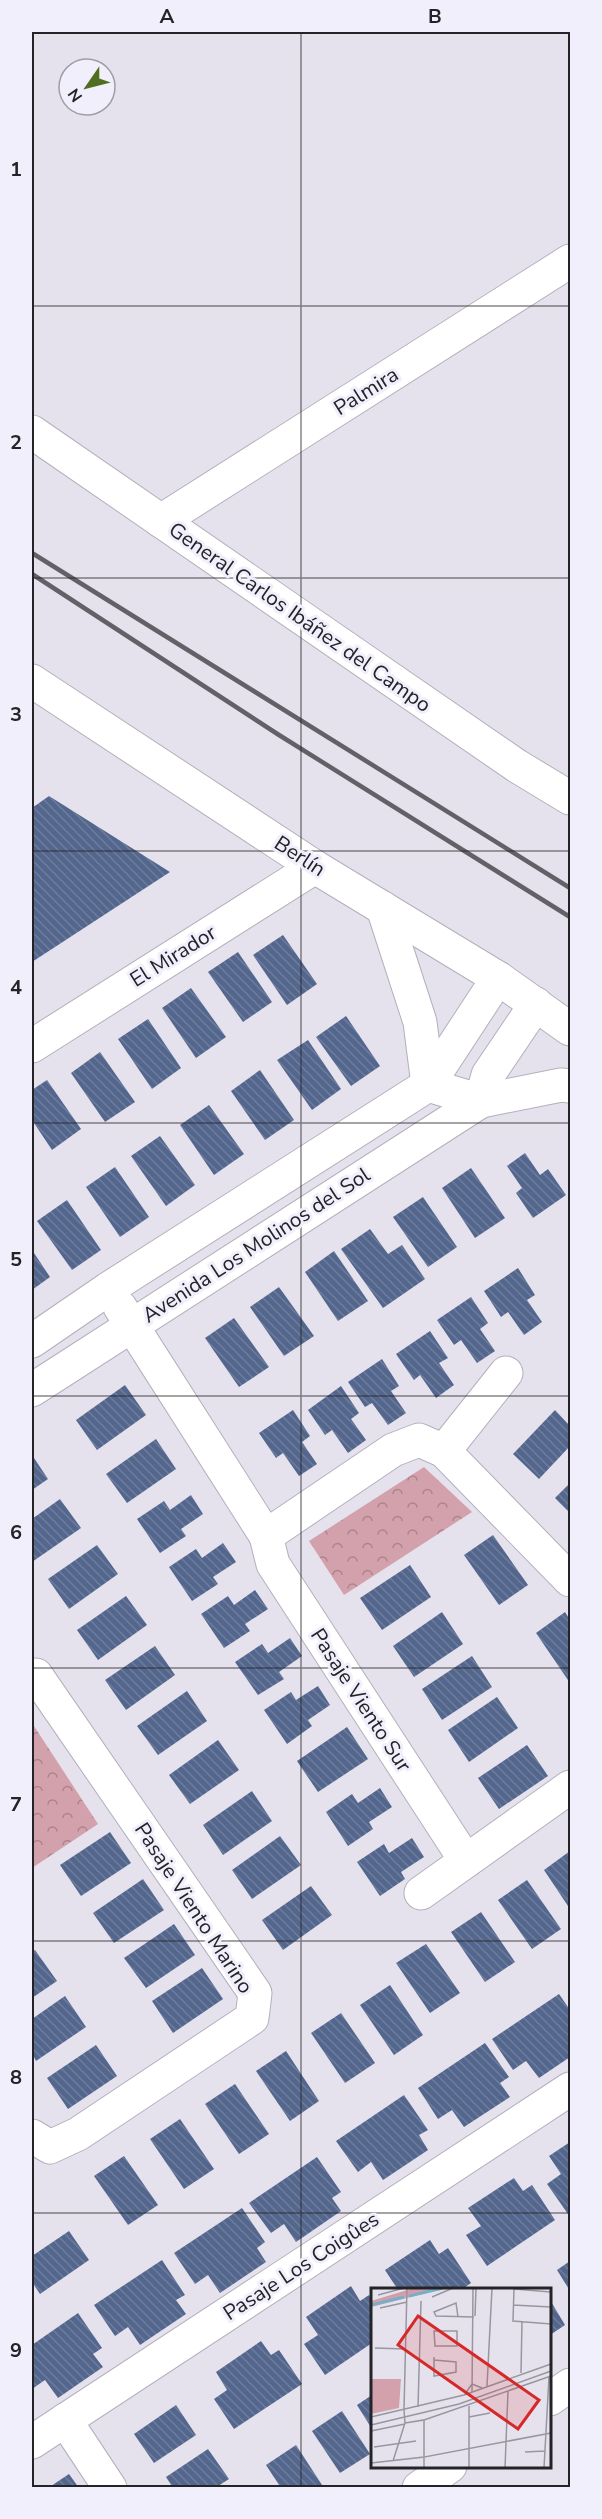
<svg xmlns="http://www.w3.org/2000/svg" width="602" height="2519" font-family="'Nunito Sans',sans-serif">
  <defs>
    <pattern id="park-crowns" width="20" height="18" patternUnits="userSpaceOnUse" patternTransform="scale(1.5)"><rect width="20" height="18" fill="#d3a1ab"/><path d="M2 6a3 3 0 1 1 6 0M12 15a3 3 0 1 1 6 0" fill="none" stroke="#ab838b"/></pattern>
    <pattern id="building-back-hatch" width="6" height="6" patternUnits="userSpaceOnUse" patternTransform="scale(1.5)"><rect width="6" height="6" fill="#53678e"/><path d="M-1 5l2 2M0 0l6 6M5-1l2 2" fill="none" stroke="#6e7c9a"/></pattern>
  </defs>
  <rect width="100%" height="100%" fill="#e5e2ee"/>
  <g fill="url(#park-crowns)">
    <path d="M424,1467L472,1512L344,1595L309,1541Z"/>
    <path d="M32,1723L98,1824L32,1868Z"/>
  </g>
  <g fill="url(#building-back-hatch)">
    <path d="M49,796L170,872L32,962V808Z"/>
    <path d="M283,935L317,984L287,1005L253,955Z"/>
    <path d="M238,952L272,1002L243,1022L208,972Z"/>
    <path d="M191,988L226,1037L196,1058L162,1008Z"/>
    <path d="M346,1016L380,1066L351,1086L316,1037Z"/>
    <path d="M148,1019L181,1068L152,1089L118,1039Z"/>
    <path d="M308,1040L341,1089L312,1110L277,1060Z"/>
    <path d="M100,1052L135,1102L105,1122L71,1073Z"/>
    <path d="M260,1070L294,1120L265,1140L231,1091Z"/>
    <path d="M47,1080L81,1129L52,1150L32,1120V1090Z"/>
    <path d="M209,1105L244,1154L214,1175L180,1125Z"/>
    <path d="M160,1136L195,1185L166,1206L131,1156Z"/>
    <path d="M525,1153L540,1175L548,1169L566,1195L533,1218L516,1193L522,1188L507,1166Z"/>
    <path d="M115,1167L149,1217L120,1237L86,1187Z"/>
    <path d="M471,1168L505,1218L475,1238L442,1188Z"/>
    <path d="M423,1197L457,1247L428,1267L393,1217Z"/>
    <path d="M67,1200L101,1250L72,1270L37,1221Z"/>
    <path d="M370,1229L388,1254L402,1245L425,1279L383,1308L341,1249Z"/>
    <path d="M32,1250L50,1277L32,1290Z"/>
    <path d="M334,1251L368,1301L338,1321L305,1272Z"/>
    <path d="M518,1268L535,1295L527,1300L542,1322L524,1335L508,1312L501,1317L484,1291Z"/>
    <path d="M279,1287L314,1336L284,1356L250,1307Z"/>
    <path d="M471,1297L488,1323L480,1329L495,1351L477,1363L461,1340L454,1345L437,1320Z"/>
    <path d="M234,1318L269,1367L239,1387L205,1338Z"/>
    <path d="M430,1331L448,1358L439,1363L454,1385L436,1398L420,1375L414,1380L396,1354Z"/>
    <path d="M382,1359L399,1386L391,1391L406,1413L388,1425L372,1403L365,1407L348,1382Z"/>
    <path d="M125,1385L146,1415L97,1450L76,1420Z"/>
    <path d="M341,1386L359,1413L351,1419L366,1440L348,1453L332,1430L325,1435L308,1410Z"/>
    <path d="M293,1410L310,1436L302,1442L317,1464L299,1476L283,1453L276,1458L259,1433Z"/>
    <path d="M555,1410L570,1426V1446L539,1479L513,1454Z"/>
    <path d="M156,1439L176,1469L127,1503L106,1474Z"/>
    <path d="M32,1455L48,1479L32,1490Z"/>
    <path d="M570,1483V1513L555,1498Z"/>
    <path d="M191,1495L203,1514L181,1529L186,1536L160,1553L137,1519L164,1501L170,1510Z"/>
    <path d="M60,1499L81,1528L32,1562V1519Z"/>
    <path d="M493,1535L528,1585L499,1605L464,1555Z"/>
    <path d="M223,1543L236,1562L213,1577L218,1584L192,1601L169,1567L196,1549L202,1558Z"/>
    <path d="M97,1545L118,1574L69,1609L48,1579Z"/>
    <path d="M410,1565L431,1597L382,1630L360,1598Z"/>
    <path d="M255,1590L268,1609L245,1624L250,1631L224,1648L201,1614L228,1596L234,1605Z"/>
    <path d="M126,1596L147,1625L98,1660L77,1630Z"/>
    <path d="M442,1612L463,1644L414,1677L393,1646Z"/>
    <path d="M565,1612L570,1620V1683L536,1633Z"/>
    <path d="M290,1638L302,1656L279,1672L284,1679L258,1695L235,1662L262,1644L268,1653Z"/>
    <path d="M155,1646L175,1675L126,1710L105,1680Z"/>
    <path d="M472,1656L492,1687L442,1720L422,1689Z"/>
    <path d="M318,1686L330,1705L308,1720L312,1726L287,1744L264,1710L291,1692L296,1700Z"/>
    <path d="M187,1691L207,1721L158,1755L137,1726Z"/>
    <path d="M497,1697L518,1728L469,1762L448,1730Z"/>
    <path d="M347,1727L368,1759L318,1792L297,1761Z"/>
    <path d="M218,1740L239,1770L190,1804L169,1775Z"/>
    <path d="M527,1745L548,1776L499,1809L478,1778Z"/>
    <path d="M380,1788L392,1807L369,1822L373,1829L348,1846L326,1812L352,1794L358,1803Z"/>
    <path d="M252,1791L272,1821L223,1855L203,1825Z"/>
    <path d="M110,1832L131,1863L81,1896L60,1865Z"/>
    <path d="M280,1836L301,1865L252,1899L232,1870Z"/>
    <path d="M412,1838L424,1857L401,1872L405,1879L380,1896L357,1862L384,1844L389,1853Z"/>
    <path d="M570,1851V1909L544,1870Z"/>
    <path d="M143,1879L164,1910L114,1943L93,1913Z"/>
    <path d="M527,1880L561,1929L532,1949L498,1900Z"/>
    <path d="M311,1886L332,1915L283,1950L262,1920Z"/>
    <path d="M481,1912L515,1962L485,1982L451,1932Z"/>
    <path d="M174,1924L195,1955L146,1988L124,1958Z"/>
    <path d="M426,1944L460,1993L430,2013L396,1963Z"/>
    <path d="M35,1950L57,1981L32,1998V1952Z"/>
    <path d="M202,1968L223,1999L173,2033L152,2001Z"/>
    <path d="M390,1985L423,2035L394,2055L360,2005Z"/>
    <path d="M559,1994L570,2010V2057L539,2078L526,2061L513,2070L492,2039Z"/>
    <path d="M65,1996L86,2027L36,2061L32,2053V2019Z"/>
    <path d="M341,2013L375,2063L345,2083L311,2033Z"/>
    <path d="M485,2043L509,2077L500,2083L510,2097L464,2127L452,2110L438,2119L418,2088Z"/>
    <path d="M96,2045L117,2076L68,2109L47,2078Z"/>
    <path d="M286,2051L319,2101L290,2121L256,2071Z"/>
    <path d="M235,2084L269,2134L239,2154L205,2104Z"/>
    <path d="M404,2095L428,2130L419,2135L428,2150L383,2180L371,2162L358,2172L336,2141Z"/>
    <path d="M180,2119L214,2169L184,2189L150,2139Z"/>
    <path d="M570,2142V2212L568,2214L547,2184L561,2174L549,2156Z"/>
    <path d="M124,2156L158,2205L128,2225L94,2176Z"/>
    <path d="M317,2157L341,2192L332,2198L341,2211L296,2242L284,2224L271,2233L249,2203Z"/>
    <path d="M514,2178L523,2191L532,2185L555,2220L487,2266L466,2235L481,2226L468,2208Z"/>
    <path d="M242,2208L265,2242L257,2248L266,2262L220,2293L208,2275L195,2284L174,2253Z"/>
    <path d="M69,2231L89,2260L40,2294L32,2282V2256Z"/>
    <path d="M430,2240L439,2254L448,2248L471,2283L461,2290H398L385,2270Z"/>
    <path d="M162,2260L185,2295L176,2300L186,2314L140,2345L128,2327L115,2336L94,2305Z"/>
    <path d="M570,2261V2291L557,2270Z"/>
    <path d="M351,2286L360,2301L369,2295L372,2300V2343L325,2375L304,2344L318,2335L306,2317Z"/>
    <path d="M550,2300L565,2325L550,2335Z"/>
    <path d="M78,2313L102,2348L93,2354L103,2367L58,2398L45,2380L32,2389V2345Z"/>
    <path d="M261,2341L271,2355L279,2350L302,2384L234,2429L214,2399L227,2390L216,2372Z"/>
    <path d="M372,2395V2429L357,2405Z"/>
    <path d="M176,2405L196,2435L154,2463L134,2434Z"/>
    <path d="M342,2411L370,2454L340,2473L312,2431Z"/>
    <path d="M296,2445L324,2488H281L266,2465Z"/>
    <path d="M208,2449L229,2479L215,2488H173L166,2477Z"/>
    <path d="M69,2474L79,2488H48Z"/>
  </g>
  <g fill="none" stroke-linecap="round" stroke-linejoin="round">
    <g stroke="#b3b0bc" stroke-width="35">
      <g id="minor">
        <path d="M161,521L570,261"/>
        <path d="M383,908L420,1022L428,1085L481,1101L561,1085L570,1086"/>
        <path d="M32,1046L315,867"/>
        <path d="M120,1307L266,1536"/>
        <path d="M32,1341L108,1289L428,1085L498,978"/>
        <path d="M32,1390L481,1101L488,1075L536,1004"/>
        <path d="M444,1451L506,1373"/>
        <path d="M32,1678L36,1675L255,1993L252,2018L78,2134L50,2147L32,2136"/>
        <path d="M466,1861L273,1564L266,1536L393,1450L419,1440L444,1451L570,1580"/>
        <path d="M421,1893L570,1787"/>
        <path d="M65,2420L110,2488"/>
        <path d="M32,2442L570,2089"/>
      </g>
    </g>
    <g stroke="#b3b0bc" stroke-width="35">
      <g id="tertiary">
        <path d="M32,432L517,766L570,798"/>
        <path d="M550,2399L570,2385"/>
        <path d="M419,2488L450,2466"/>
      </g>
    </g>
    <g stroke="#b3b0bc" stroke-width="35">
      <path id="secondary" d="M32,681L315,867L498,978L570,1029"/>
    </g>
    <use href="#minor" stroke="#fff" stroke-width="33"/>
    <use href="#tertiary" stroke="#fff" stroke-width="33"/>
    <use href="#secondary" stroke="#fff" stroke-width="33"/>
    <g stroke="#626167" stroke-width="4.5">
      <path d="M32,553L570,888"/>
      <path d="M32,574L279,735L570,917"/>
    </g>
  </g>
  <path fill="none" stroke="#242327" stroke-width="1.5" stroke-opacity="0.55" d="M301,32V2488M32,306H570M32,578H570M32,851H570M32,1123H570M32,1396H570M32,1668H570M32,1941H570M32,2213H570"/>
  <g text-anchor="middle" dominant-baseline="central" stroke-width="6" stroke-linejoin="round" paint-order="stroke">
    <g font-size="21" fill="#242327" stroke="#f2effc">
      <text transform="translate(366 391) rotate(-32)">Palmira</text>
      <text transform="translate(300 617) rotate(35)">General Carlos Ibáñez del Campo</text>
      <text transform="translate(300 856) rotate(33)">Berlín</text>
      <text transform="translate(173 956) rotate(-32)">El Mirador</text>
      <text transform="translate(256 1245) rotate(-33)">Avenida Los Molinos del Sol</text>
      <text transform="translate(361 1700) rotate(57)">Pasaje Viento Sur</text>
      <text transform="translate(194 1908) rotate(57)">Pasaje Viento Marino</text>
      <text transform="translate(301 2266) rotate(-33)">Pasaje Los Coigûes</text>
    </g>
  </g>
  <g transform="translate(371 2288)">
    <rect width="180" height="180" fill="#e5e2ee"/>
    <path d="M0,91H30L28,120L0,126Z" fill="#d3a1ab"/>
    <path d="M43,0H75L0,19V13Z" fill="#d39ca7"/>
    <path d="M58,0H74L0,18V14Z" fill="#d3a1ab"/>
    <path fill="none" stroke="#79aec7" stroke-width="3" d="M38,8L72,0M0,17L33,9"/>
    <path fill="none" stroke="#98969e" stroke-width="1.5" d="M143,0L142,33L180,36V31M143,1L180,4M7,7L33,0M61,9L82,0M142,17L180,19M9,20L36,14M104,28L105,0M87,29L85,15L63,24L65,28L103,29M63,43H86V58H64ZM4,60L34,61M63,69V88L85,84V74L63,72M150,85L151,33M116,98L121,0M101,104L102,0M94,106L101,96L111,100M47,119L50,13M33,121L36,0M0,129L93,107L180,76M98,129L119,125M53,132L180,88M0,137L88,116L180,83M0,143L34,136M3,159L45,153M154,164L174,163M22,173L34,135L33,122M0,175L53,169V132L34,135M53,180V169L180,145M98,180V118M134,180L137,103M173,180L178,89"/>
    <path fill="#d62828" fill-opacity="0.15" stroke="#d62828" stroke-width="3" d="M47,28L168,112L147,141L27,57Z"/>
    <rect width="180" height="180" fill="none" stroke="#242327" stroke-width="3"/>
  </g>
  <rect width="602" height="2519" fill="none" stroke="#f2effc" stroke-width="66"/>
  <g transform="translate(87 87) rotate(235)"><circle r="28" fill="#f2effc" stroke="#a09da7" stroke-width="1.5"/>
  <path d="M0-4.5L10 22L0 15L-10 22Z" fill="#506e22"/>
  <text y="-9" font-size="16" font-weight="bold" text-anchor="middle" fill="#242327">N</text>
  </g>
  <rect x="33" y="33" width="536" height="2453" fill="none" stroke="#242327" stroke-width="2"/>
  <g font-size="20" text-anchor="middle" font-weight="bold" fill="#242327">
    <text x="167" y="23">A</text>
    <text x="435" y="23">B</text>
    <text x="16" y="176">1</text>
    <text x="16" y="449">2</text>
    <text x="16" y="721">3</text>
    <text x="16" y="994">4</text>
    <text x="16" y="1266">5</text>
    <text x="16" y="1539">6</text>
    <text x="16" y="1811">7</text>
    <text x="16" y="2084">8</text>
    <text x="16" y="2357">9</text>
  </g>
</svg>
